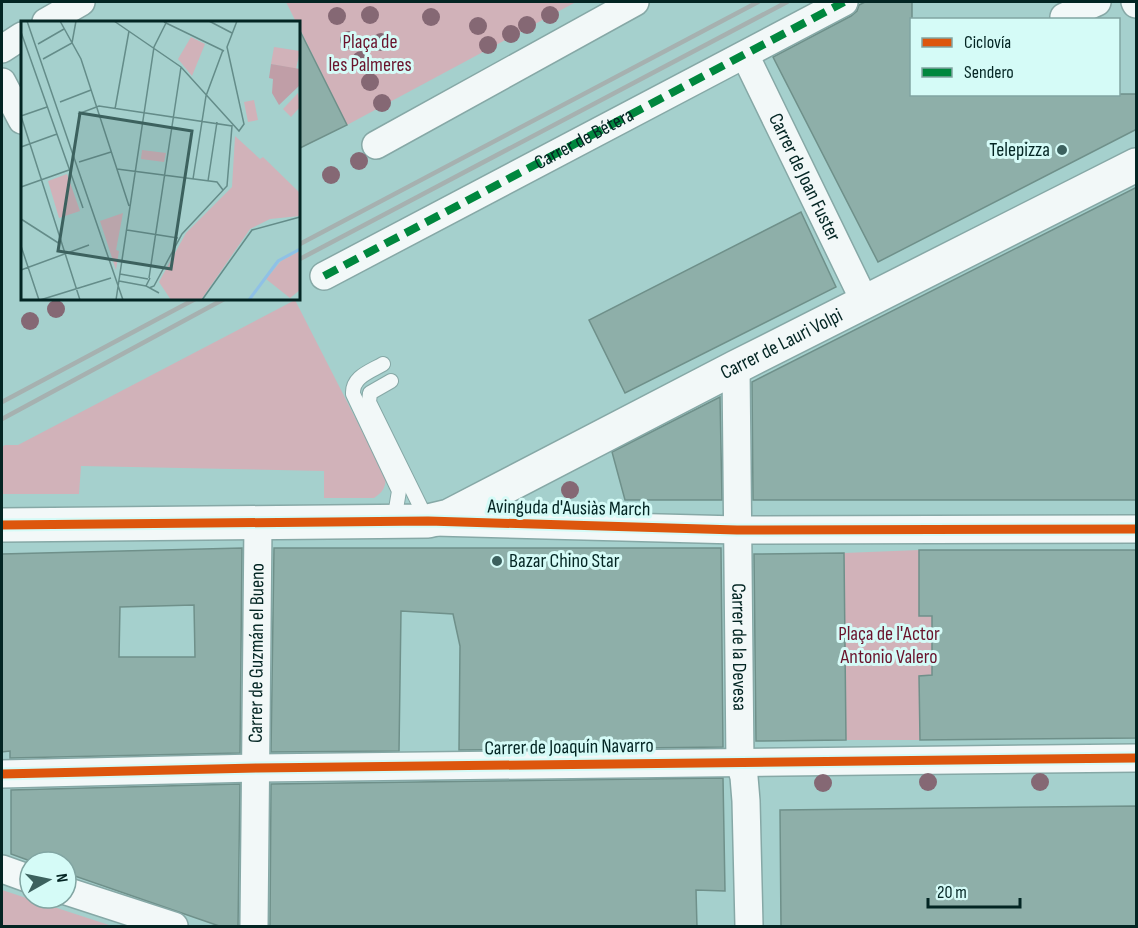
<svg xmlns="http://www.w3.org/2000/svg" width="1138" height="928" font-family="'Sofia Sans Condensed',sans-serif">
  <rect width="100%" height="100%" fill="#a5d0cd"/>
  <g fill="#d1b2b9">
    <path d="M286,2H576L347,125L299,27L298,22H296Z"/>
    <path d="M295,300L386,478C385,488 383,492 374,498H324V471L81,466L79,494H2V447L5,445H18Z"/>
    <path d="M919,550V616H932V675L919,676L920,740H846L844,553Z"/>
    <path d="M2,890L112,926H2Z"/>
  </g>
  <g fill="#8eafa9" stroke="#6f908a" stroke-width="1.5" fill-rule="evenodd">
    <path d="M865,2H912V94H1137V129L878,262L773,57L851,16L857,11L859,5Z"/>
    <path d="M298,27L347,125L298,149Z"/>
    <path d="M1137,187V500H753L752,382Z"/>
    <path d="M801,212L836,287L625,393L589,320Z"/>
    <path d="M720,397L722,500H625L612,452Z"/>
    <path d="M242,548L240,753L10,758V751L2,752V554ZM194,605L195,657H119L120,607Z"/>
    <path d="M274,548H721L723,747L459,750L460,646L453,614L401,611L399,751L271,752Z"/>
    <path d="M919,550H1137V738L920,740L919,676L932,675V616H919Z"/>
    <path d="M844,553L846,740L756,741L754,554Z"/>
    <path d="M723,778L725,891L696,890L697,927H270L271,784Z"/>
    <path d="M240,784L238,927H222L66,873V862H33L11,854V790Z"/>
    <path d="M1137,806V927H781L780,810Z"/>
  </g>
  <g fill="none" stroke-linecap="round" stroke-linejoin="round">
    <g stroke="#86a8a6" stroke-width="16">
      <g id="lane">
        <path d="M383,364C369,372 352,377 353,394L399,491L396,509L388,517"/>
        <path d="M391,381L370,393L369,402L427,520"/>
      </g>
    </g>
    <g stroke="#86a8a6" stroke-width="30">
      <g id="street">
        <path d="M1135,2L1136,4"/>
        <path d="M1064,17L1097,2"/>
        <path d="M46,22L81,2"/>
        <path d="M2,49L22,36"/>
        <path id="s1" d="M745,55L865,302"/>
        <path d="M2,82L22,120"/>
        <path d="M376,145L635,2"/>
        <path id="s2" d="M324,276L844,2"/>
        <path id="s3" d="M736,367L740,763L744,777L746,801L749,926"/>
        <path d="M435,522L737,530L1136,529"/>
        <path d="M2,774L257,768L1136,758"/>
        <path d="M2,869L30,879"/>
        <path d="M66,891L174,926"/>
        <path id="s4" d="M254,926L258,524"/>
      </g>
    </g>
    <g stroke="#86a8a6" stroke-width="36">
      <g id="secondary">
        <path id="s5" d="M2,525L428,521L449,516L736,367L1136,165"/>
      </g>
    </g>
    <use href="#lane" stroke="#f2f8f8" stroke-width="14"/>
    <use href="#street" stroke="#f2f8f8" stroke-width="27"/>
    <use href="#secondary" stroke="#f2f8f8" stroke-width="33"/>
    <g stroke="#a6b1b0" stroke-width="4.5">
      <path d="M298,245L758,2"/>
      <path d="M298,260L787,2"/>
      <path d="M2,402L197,298"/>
      <path d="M2,419L226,298"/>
    </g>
    <path stroke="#00873e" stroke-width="8" stroke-dasharray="15 8" stroke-linecap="butt" d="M324,276L844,2"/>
    <g stroke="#d5fbf7" stroke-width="13">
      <g id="cycleway">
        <path d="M2,525L428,521L737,530L1136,529"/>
        <path d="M2,774L257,768L1136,758"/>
      </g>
    </g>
    <use href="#cycleway" stroke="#dd560d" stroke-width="9"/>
  </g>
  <g fill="#856874">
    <circle cx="370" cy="15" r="9"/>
    <circle cx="550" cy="15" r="9"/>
    <circle cx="337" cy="16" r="9"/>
    <circle cx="431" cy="17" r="9"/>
    <circle cx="527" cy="25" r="9"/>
    <circle cx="478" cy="26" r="9"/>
    <circle cx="511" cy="34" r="9"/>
    <circle cx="349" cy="40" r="9"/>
    <circle cx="381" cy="42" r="9"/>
    <circle cx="488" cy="45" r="9"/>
    <circle cx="361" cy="60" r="9"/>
    <circle cx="370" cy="82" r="9"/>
    <circle cx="382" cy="103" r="9"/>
    <circle cx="359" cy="161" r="9"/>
    <circle cx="331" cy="175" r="9"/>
    <circle cx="56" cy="309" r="9"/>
    <circle cx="30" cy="321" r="9"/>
    <circle cx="570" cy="490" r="9"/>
    <circle cx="928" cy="782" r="9"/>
    <circle cx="1040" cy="782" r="9"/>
    <circle cx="823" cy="783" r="9"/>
  </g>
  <g fill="#3c615e" stroke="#d5fbf7" stroke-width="2">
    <circle cx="1062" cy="150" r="6"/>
    <circle cx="497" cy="561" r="6"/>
  </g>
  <g text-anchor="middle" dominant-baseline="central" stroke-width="6" stroke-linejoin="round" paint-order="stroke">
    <g font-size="20" fill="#6a132c" stroke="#d5fbf7">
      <text x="370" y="42">Plaça de<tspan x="370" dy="23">les Palmeres</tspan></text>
      <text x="889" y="634">Plaça de l'Actor<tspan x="889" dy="23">Antonio Valero</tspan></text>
    </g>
    <g font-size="20" fill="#032523" stroke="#d5fbf7">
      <text stroke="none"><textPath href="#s2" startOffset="294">Carrer de Bétera</textPath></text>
      <text stroke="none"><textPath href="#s1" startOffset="136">Carrer de Joan Fuster</textPath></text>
      <text stroke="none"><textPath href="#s5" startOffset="822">Carrer de Lauri Volpi</textPath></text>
      <text transform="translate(569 508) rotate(1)">Avinguda d'Ausiàs March</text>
      <text stroke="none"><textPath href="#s3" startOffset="280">Carrer de la Devesa</textPath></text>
      <text stroke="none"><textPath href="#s4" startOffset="273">Carrer de Guzmán el Bueno</textPath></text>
      <text transform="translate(569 747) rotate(-1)">Carrer de Joaquín Navarro</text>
    </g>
    <g font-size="20" fill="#032523" stroke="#d5fbf7" text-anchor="end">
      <text x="1050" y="150">Telepizza</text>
      <text x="509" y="561" text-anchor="start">Bazar Chino Star</text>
    </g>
  </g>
  <g transform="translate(21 21)">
    <rect width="279" height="279" fill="#a5d0cd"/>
    <path d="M170,16L184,23L171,55L157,38ZM253,26L279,30L275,48L250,43ZM277,72L279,86L270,96L262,88ZM233,79L237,99L227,101L223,81ZM214,115L239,138L242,136L279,172V195L249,198L229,208L180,279H150L138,261L165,212L211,166ZM121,129L145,132L143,141L120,138ZM46,153L59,190L38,197L27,160ZM102,192L95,229L98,230L95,249L79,200ZM279,230V269L269,277L245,258L260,240Z" fill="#d1b2b9"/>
    <path d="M250,43L279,48V64L258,84L251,72L252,58L248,57Z" fill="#c09ea7"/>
    <path fill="none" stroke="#8fc1e6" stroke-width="3" d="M228,279L257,240L279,228"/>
    <path fill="none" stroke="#648c89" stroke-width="1.5" d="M6,0L102,279M39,0L60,38L108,185M93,0L160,46L218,110L223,103L206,26L216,0M188,0L211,12M143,1L203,30M0,11L62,187M17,23L43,8M22,38L51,22L55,0M39,81L70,69M94,88L108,10M57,93L78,85L211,105L206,165L161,213L133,265L128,267M0,95L59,279M0,95L26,86M0,126L36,113M58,141L90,131M96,148L196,161L202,169M172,158L185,75L202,29M187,160L196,101M0,166L48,149M0,198L39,223M106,209L157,217M0,225L18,279M0,249L68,224M99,253L127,258M128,257L160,46M129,257L125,265L138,272M98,260L125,265M19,279L90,257M95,279L133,26L146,0M181,279L231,209L279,196"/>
    <path fill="#3c615e" fill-opacity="0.15" stroke="#3c615e" stroke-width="3" d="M59,92L171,110L150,248L37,230Z"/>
    <rect width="279" height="279" fill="none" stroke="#032523" stroke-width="3"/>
  </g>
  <rect width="1138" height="928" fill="none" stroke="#032523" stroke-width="6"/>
  <rect x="910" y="18" width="210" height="78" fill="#d5fbf7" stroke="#81a5a2" stroke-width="1.5"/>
  <rect x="922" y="38" width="30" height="9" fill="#dd560d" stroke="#81a5a2" stroke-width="1.5"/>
  <text x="964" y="48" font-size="18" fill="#032523">Ciclovía</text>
  <rect x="922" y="68" width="30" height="9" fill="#00873e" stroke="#81a5a2" stroke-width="1.5"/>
  <text x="964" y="78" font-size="18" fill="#032523">Sendero</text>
  <g transform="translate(48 880) rotate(81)"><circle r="28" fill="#d5fbf7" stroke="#81a5a2" stroke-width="1.5"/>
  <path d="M0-4.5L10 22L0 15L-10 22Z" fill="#3c615e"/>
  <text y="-9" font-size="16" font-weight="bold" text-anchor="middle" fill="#032523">N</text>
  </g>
  <path d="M928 898v9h92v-9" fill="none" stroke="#032523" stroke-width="3"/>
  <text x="937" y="898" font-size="18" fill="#032523" stroke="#d5fbf7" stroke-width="4.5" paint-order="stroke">20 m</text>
</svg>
